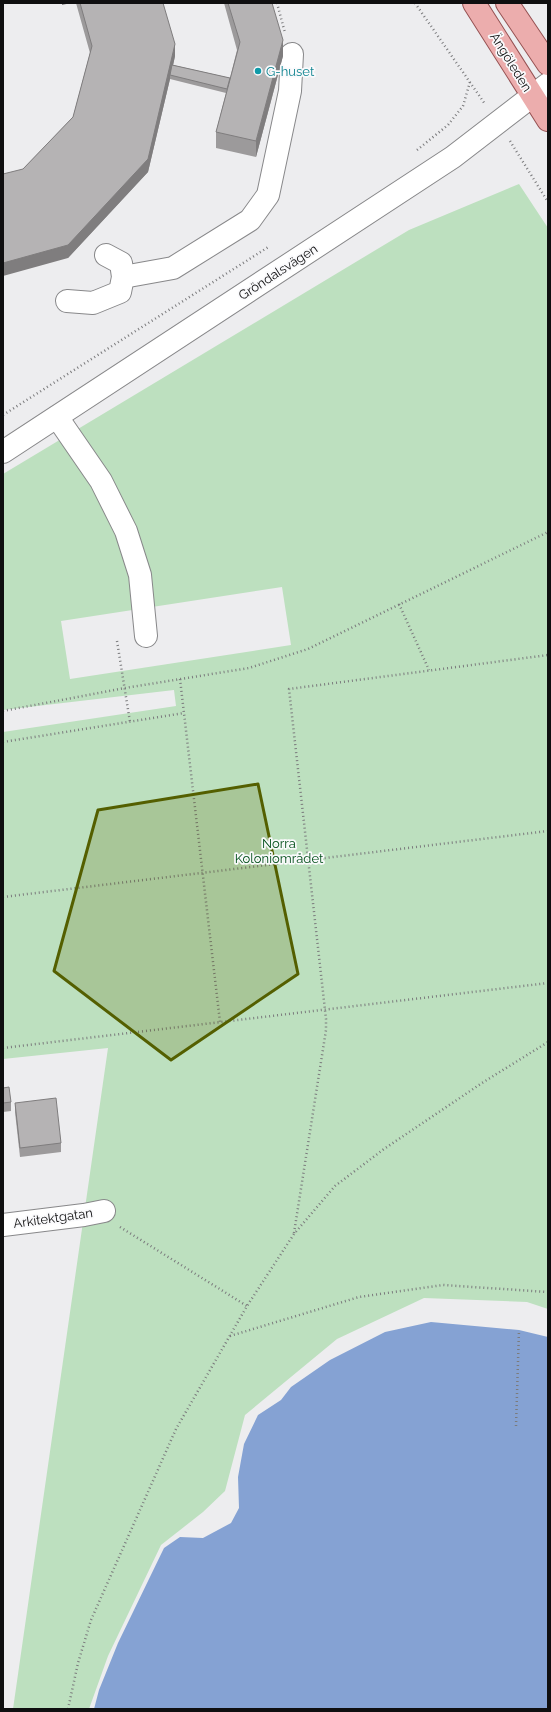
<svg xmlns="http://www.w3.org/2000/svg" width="551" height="1712" font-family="Raleway,sans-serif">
  <rect width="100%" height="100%" fill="#ededef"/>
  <path fill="#bde0bf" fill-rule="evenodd" d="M519,184L548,228V1309L527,1302L424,1298L337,1339L245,1415L225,1491L203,1512L161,1545L108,1656L89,1709H13L108,1048L3,1059V732L176,706L174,690L3,710V474L409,230ZM282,587L291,645L70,679L61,621Z"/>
  <path fill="#85a2d3" d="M431,1322L519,1330L548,1337V1709H94L99,1690L118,1643L164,1548L180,1537L203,1538L231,1523L239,1508L238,1477L244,1444L258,1415L281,1400L291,1387L330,1360L385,1332Z"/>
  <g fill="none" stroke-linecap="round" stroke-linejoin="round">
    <g stroke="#88888a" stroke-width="24">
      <g id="minor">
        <path d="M123,277L173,268L250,220L268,195L290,91L292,54"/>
        <path d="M67,301L93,303L120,292L123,277L121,263L106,255"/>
        <path d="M57,417L101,481L126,531L140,575L146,636"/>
        <path d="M3,452L453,157L548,84"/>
        <path d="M3,1225L84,1215L104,1211"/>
      </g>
    </g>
    <g stroke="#965253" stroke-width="24">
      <g id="major">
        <path d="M474,3L548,120"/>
        <path d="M507,3L548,64"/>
      </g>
    </g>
    <g stroke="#7b7b7d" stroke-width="2.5" stroke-dasharray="1 3" stroke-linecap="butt">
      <path d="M277,3L285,33"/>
      <path d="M415,3L485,104"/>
      <path d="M510,141L548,202"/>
      <path d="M417,150L448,125L463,106L470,82"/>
      <path d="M3,415L270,246"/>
      <path d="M399,604L429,670"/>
      <path d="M117,641L130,722"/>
      <path d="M180,679L220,1022"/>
      <path d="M3,711L125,688L249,668L308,649L548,532"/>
      <path d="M3,742L184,713"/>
      <path d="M3,897L548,831"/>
      <path d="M3,1048L548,983"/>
      <path d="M120,1227L247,1306"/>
      <path d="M294,1233L326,1030V1019L289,689L548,655"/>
      <path d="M230,1336L359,1297L443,1285L548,1292"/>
      <path d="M516,1426L519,1330"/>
      <path d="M68,1709L78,1663L91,1620L176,1429L247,1306L294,1234L335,1186L384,1149L482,1083L548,1042"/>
    </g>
    <use href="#minor" stroke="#fff" stroke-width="22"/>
    <use href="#major" stroke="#ecadad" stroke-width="22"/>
  </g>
  <g fill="#9c9a9b">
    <path d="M76,3H163L175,56L173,65L230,78L237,50L224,3H272L283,56L256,157L216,148V132L226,93L170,79L148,172L68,258L23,169L73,117L90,53Z"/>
    <path d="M3,1088L11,1102V1111L3,1112Z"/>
    <path d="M15,1103L61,1143V1152L20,1157L15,1112Z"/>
  </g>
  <g fill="#7f7d7e">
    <path d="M62,3H71L62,5Z"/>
    <path d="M283,40V56L256,157V141Z"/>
    <path d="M175,44V56L171,75H170V79L148,172L68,258L3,276V263Z"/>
  </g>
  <g fill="#b5b3b4" stroke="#7f7d7e">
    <path d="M80,3H163L175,44L148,159L68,245L3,263V174L23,169L73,117L92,46Z"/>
    <path d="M228,3H272L283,40L256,141L216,132L240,42Z"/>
    <path d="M172,65L230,78L227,89L170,75Z"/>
    <path d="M9,1087L11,1102L3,1103V1088Z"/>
    <path d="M56,1098L61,1143L20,1148L15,1103Z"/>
  </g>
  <path fill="#545f00" fill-opacity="0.2" stroke="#545f00" stroke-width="3" stroke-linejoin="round" d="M258,784L298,974L171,1060L54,971L98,810Z"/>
  <circle fill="#0f9aa8" stroke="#fafafc" stroke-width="1.5" cx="258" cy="71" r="4"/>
  <g text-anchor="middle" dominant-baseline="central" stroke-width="3.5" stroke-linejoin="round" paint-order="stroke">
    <g font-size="13" fill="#0f0f10" stroke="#fafafc">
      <text transform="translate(511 62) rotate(58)">Ängöleden</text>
      <text transform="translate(278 272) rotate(-33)">Gröndalsvägen</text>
      <text transform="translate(53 1218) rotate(-8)">Arkitektgatan</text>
    </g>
    <g font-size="13" fill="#0d838f" stroke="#fafafc" text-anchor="start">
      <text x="266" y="71">G-huset</text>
    </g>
    <g font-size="13" fill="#024f19" stroke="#fafafc">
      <text x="279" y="843">Norra<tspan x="279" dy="15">Koloniområdet</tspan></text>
    </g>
  </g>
  <rect width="551" height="1712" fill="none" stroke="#0f0f10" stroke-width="8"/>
</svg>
